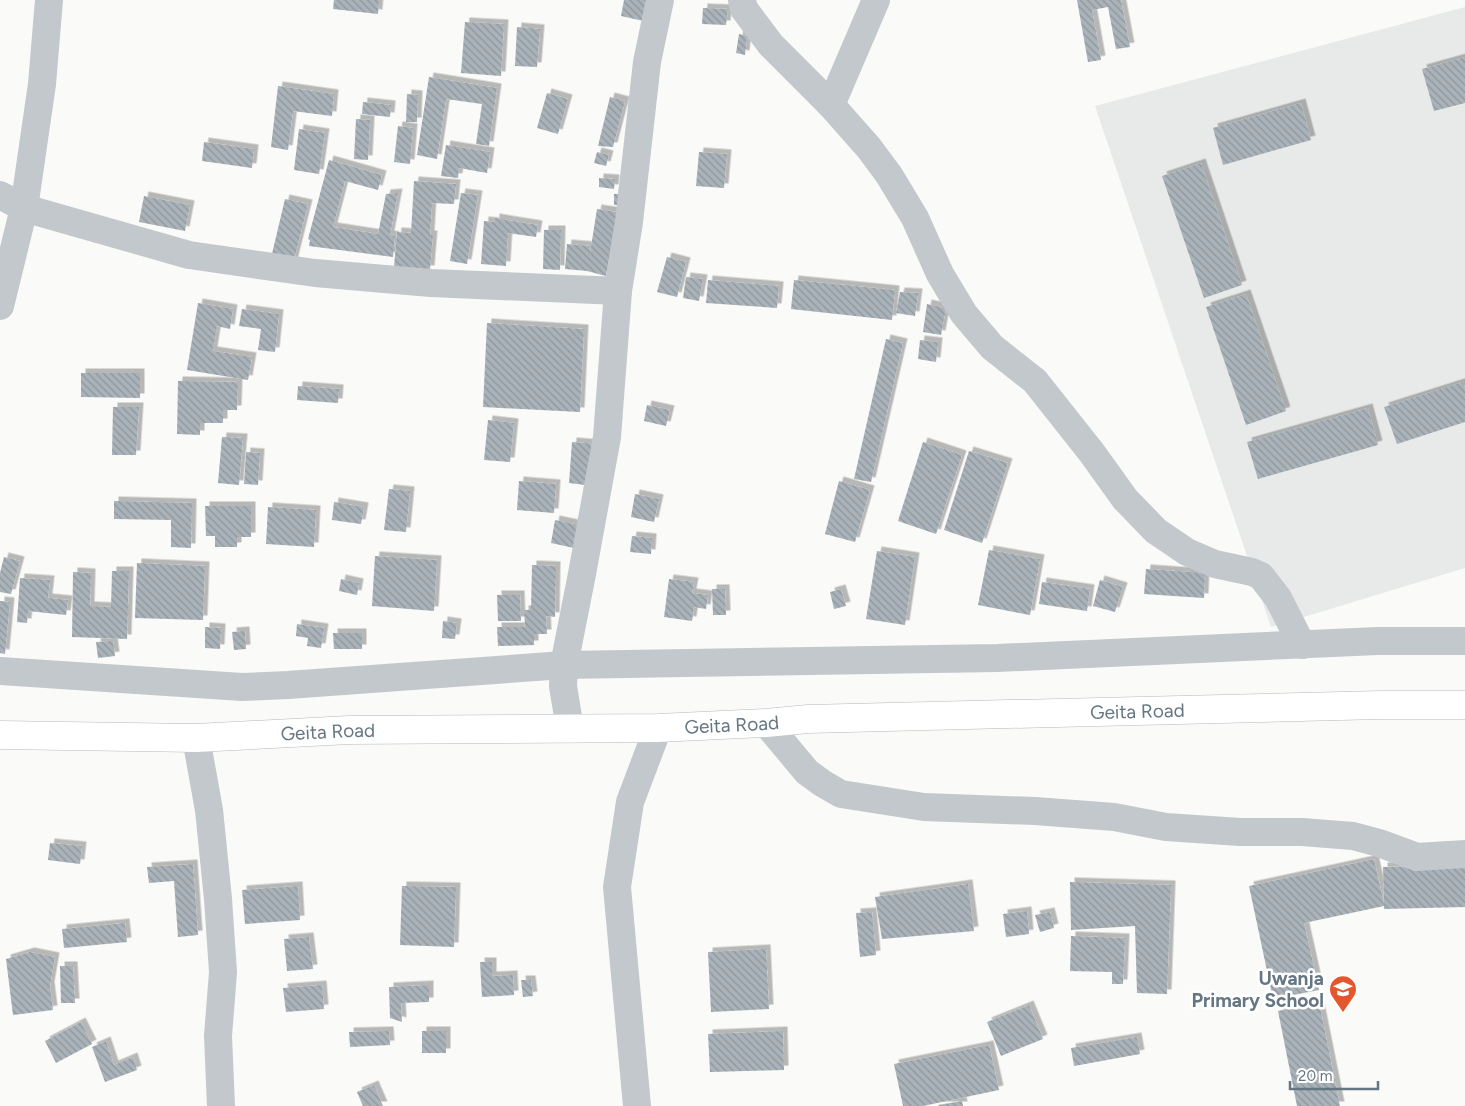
<svg xmlns="http://www.w3.org/2000/svg" width="1465" height="1106" font-family="Figtree,sans-serif">
  <defs>
    <pattern id="building-back-hatch" width="6" height="6" patternUnits="userSpaceOnUse" patternTransform="scale(1.25)"><rect width="6" height="6" fill="#aab3b9"/><path d="M-1 5l2 2M0 0l6 6M5-1l2 2" fill="none" stroke="#8e969c"/></pattern>
    <filter id="shadow"><feDropShadow dx="4.5" dy="-4.5" stdDeviation="0" flood-color="#0004"/></filter>
  </defs>
  <rect width="100%" height="100%" fill="#fafaf8"/>
  <path fill="#e8e9e9" d="M1465,7V568L1271,627L1095,106Z"/>
  <g fill="url(#building-back-hatch)" filter="url(#shadow)">
    <path d="M334,0H379L378,14L333,9Z"/>
    <path d="M624,0H653L648,22L621,16Z"/>
    <path d="M1077,0H1121L1130,47L1116,49L1108,7L1092,10L1101,60L1088,62Z"/>
    <path d="M703,8L728,9L726,25L702,24Z"/>
    <path d="M465,22L504,24L501,76L461,73Z"/>
    <path d="M517,27L540,29L537,67L515,66Z"/>
    <path d="M739,34L747,36L745,55L736,53Z"/>
    <path d="M1465,57V103L1434,111L1422,69Z"/>
    <path d="M429,77L497,88L489,146L476,144L482,104L446,99L437,159L417,155Z"/>
    <path d="M278,86L334,94L332,116L293,111L288,150L271,147Z"/>
    <path d="M547,93L568,99L558,134L537,128Z"/>
    <path d="M407,94L418,95L417,122H406Z"/>
    <path d="M610,97L625,101L613,147L598,146Z"/>
    <path d="M363,102L391,105L390,117L362,114Z"/>
    <path d="M1301,103L1311,140L1223,165L1213,128Z"/>
    <path d="M356,119L370,120L368,160L354,159Z"/>
    <path d="M398,126L413,128L410,164L394,162Z"/>
    <path d="M299,129L325,133L319,174L294,170Z"/>
    <path d="M204,142L254,149L252,168L202,161Z"/>
    <path d="M446,145L490,152L487,173L459,168L458,178L441,176Z"/>
    <path d="M597,152L609,155L606,166L594,163Z"/>
    <path d="M699,152L727,154L724,188L696,186Z"/>
    <path d="M329,160L382,175L378,190L345,181L333,227L378,234L386,194L398,193L390,235L395,236L393,257L309,246L310,240L308,239Z"/>
    <path d="M1201,163L1242,285L1204,298L1162,176Z"/>
    <path d="M599,178L615,179L614,189L599,187Z"/>
    <path d="M414,181L456,184L454,204L432,203L430,235H433L430,270L394,267L397,232L411,233Z"/>
    <path d="M461,193L478,195L467,264L450,261Z"/>
    <rect x="614" y="194" width="12" height="11"/>
    <path d="M144,196L190,205L185,231L139,222Z"/>
    <path d="M285,199L308,204L293,264L271,258Z"/>
    <path d="M597,209L617,212L606,276L587,271L565,269L567,244L590,246V253Z"/>
    <path d="M495,218L538,225L536,237L508,233L506,266L481,264L484,221L495,222Z"/>
    <path d="M544,230H561L560,270L543,269Z"/>
    <path d="M667,257L686,262L677,297L657,292Z"/>
    <path d="M686,277L703,279L699,301L683,298Z"/>
    <path d="M708,280L779,286L777,308L706,303Z"/>
    <path d="M794,280L895,290L892,320L791,309Z"/>
    <path d="M900,292L918,293L915,316L896,313Z"/>
    <path d="M1246,294L1286,411L1246,425L1206,307Z"/>
    <path d="M198,303L233,309L230,329L217,326L213,351L252,357L248,380L187,370Z"/>
    <path d="M927,304L946,308L941,335L923,332Z"/>
    <path d="M242,309L279,314L275,352L258,350L261,329L239,326Z"/>
    <path d="M487,323L584,329L580,412L483,407Z"/>
    <path d="M886,339L903,343L871,482L854,479Z"/>
    <path d="M920,340L938,342L936,362L918,359Z"/>
    <path d="M81,373H140V398L81,397Z"/>
    <path d="M178,381L238,382L237,410H223V423H200V435L177,434Z"/>
    <path d="M1463,382L1465,389V422L1397,444L1384,407Z"/>
    <path d="M298,386L339,389L338,403L297,400Z"/>
    <path d="M647,405L670,410L666,426L644,421Z"/>
    <path d="M113,407H139L136,455H112Z"/>
    <path d="M1368,408L1378,445L1258,479L1247,442Z"/>
    <path d="M488,420L514,423L510,462L484,460Z"/>
    <path d="M222,437L243,438L239,485L218,483Z"/>
    <path d="M572,442L597,444L593,486L569,483Z"/>
    <path d="M923,442L962,455L936,534L898,521Z"/>
    <path d="M969,451L1008,463L982,543L944,530Z"/>
    <path d="M246,452L260,453L258,485L244,484Z"/>
    <path d="M519,481L556,484L554,513L517,510Z"/>
    <path d="M839,481L870,490L855,542L825,534Z"/>
    <path d="M389,489L410,491L406,532L384,530Z"/>
    <path d="M635,494L659,499L654,522L631,517Z"/>
    <path d="M114,501L192,503L191,548L171,547V520L114,519Z"/>
    <path d="M334,502L364,507L361,524L332,520Z"/>
    <path d="M205,506H251V537H237V547H215V536H206Z"/>
    <path d="M268,507L316,510L314,547L266,544Z"/>
    <path d="M555,520L579,525L574,548L551,543Z"/>
    <path d="M632,536L652,538L651,554L630,552Z"/>
    <path d="M989,550L1040,559L1030,615L978,605Z"/>
    <path d="M877,551L915,557L905,625L866,619Z"/>
    <path d="M375,556L437,560L434,611L372,606Z"/>
    <path d="M4,557L20,561L11,594L0,592V573Z"/>
    <path d="M137,563L205,566L203,620L135,618Z"/>
    <path d="M532,565L556,566L555,617L546,616L547,634H534V645L498,646L497,627H525L524,610H531Z"/>
    <path d="M1146,569L1205,573L1204,598L1144,594Z"/>
    <path d="M112,571H129L127,639L72,637L73,572L91,573L90,606L111,607Z"/>
    <path d="M20,578L50,580L48,598L68,600L66,615L28,611L27,623L17,622Z"/>
    <path d="M341,579L359,583L357,595L339,591Z"/>
    <path d="M669,579L694,582L692,593L708,595L706,609L694,607L692,621L664,617Z"/>
    <path d="M1100,580L1123,587L1115,612L1093,606Z"/>
    <path d="M1042,582L1090,589L1087,611L1039,604Z"/>
    <path d="M712,589H725L726,615H713Z"/>
    <path d="M841,589L846,606L834,609L830,592Z"/>
    <path d="M497,595H520L521,621H498Z"/>
    <path d="M0,601L10,602L5,654L0,653Z"/>
    <path d="M443,621L457,623L455,639L442,638Z"/>
    <path d="M297,624L324,628L321,648L307,646L308,638L296,636Z"/>
    <path d="M205,627L221,628L220,649L205,648Z"/>
    <path d="M245,631L246,649L234,650L232,632Z"/>
    <path d="M333,633H362V649H334Z"/>
    <path d="M113,641L115,656L98,658L96,642Z"/>
    <path d="M50,843L82,846L80,864L48,860Z"/>
    <path d="M1374,859L1384,904L1383,867L1465,866V907L1384,909V906L1304,923L1319,990L1273,999L1249,886Z"/>
    <path d="M193,864L198,935L178,937L174,881L149,883L147,867Z"/>
    <path d="M1070,882L1171,885L1167,994L1137,993L1135,926L1071,930Z"/>
    <path d="M968,884L974,931L882,939L875,897Z"/>
    <path d="M298,886L300,920L245,924L242,890Z"/>
    <path d="M402,886L456,887L454,947L400,945Z"/>
    <path d="M1027,911L1029,934L1006,937L1003,914Z"/>
    <path d="M872,912L876,955L860,957L856,913Z"/>
    <path d="M1050,912L1054,928L1040,932L1035,915Z"/>
    <path d="M125,923L127,942L64,948L62,929Z"/>
    <path d="M1071,936L1125,938L1123,984H1112V972L1070,971Z"/>
    <path d="M309,937L313,969L287,971L284,939Z"/>
    <path d="M766,949L769,1009L711,1012L708,952Z"/>
    <path d="M30,952L55,957L50,986L53,1010L13,1015L6,959Z"/>
    <path d="M480,962H492V976L513,975L514,995L482,997Z"/>
    <path d="M60,966H73L75,1003H61Z"/>
    <path d="M521,980H531L533,996L523,997Z"/>
    <path d="M322,985L324,1009L286,1012L283,988Z"/>
    <path d="M429,985V1002L401,1003L402,1022L390,1018L389,987Z"/>
    <path d="M1319,1002L1340,1106H1297L1278,1011Z"/>
    <path d="M1029,1005L1043,1039L1001,1056L987,1022Z"/>
    <path d="M81,1022L92,1044L56,1063L45,1041Z"/>
    <path d="M389,1031L390,1045L350,1047L349,1032Z"/>
    <rect x="422" y="1031" width="24" height="22"/>
    <path d="M783,1031L784,1070L710,1072L708,1034Z"/>
    <path d="M1137,1037L1140,1054L1074,1066L1071,1048Z"/>
    <path d="M106,1041L114,1065L133,1057L137,1070L105,1082L92,1047Z"/>
    <path d="M989,1045L999,1090L923,1106H903L894,1064Z"/>
    <path d="M374,1085L383,1106H363L357,1092Z"/>
    <path d="M962,1101L963,1106H939L938,1105Z"/>
  </g>
  <g fill="none" stroke-linecap="round" stroke-linejoin="round">
    <g stroke="#b4b9bd" stroke-width="29">
      <g id="trunk">
        <path id="s1" d="M0,735L196,738L349,730L658,728L766,723L808,719L1380,705H1465"/>
      </g>
    </g>
    <g stroke="#c3c8cc" stroke-width="28">
      <path d="M742,0L744,9L771,45L831,105L869,148L889,175L915,218L940,274L964,314L992,347L1035,381L1092,453L1125,499L1156,531L1187,552L1215,564L1252,572L1261,576L1278,598L1302,645"/>
      <path d="M831,105L876,0"/>
      <path d="M0,195L24,208L189,255L315,273L431,283L618,291"/>
      <path d="M0,306L24,208L42,84L49,0"/>
      <path d="M0,671L242,687L288,685L564,665L998,658L1378,641H1465"/>
      <path d="M766,723L807,772L822,783L841,794L924,807L1035,811L1114,817L1166,827L1240,832H1302L1353,836L1379,843L1417,857L1465,854"/>
      <path d="M570,729L563,686L564,665L582,574L607,437L618,291L629,222L647,62L660,0"/>
      <path d="M196,738L209,810L218,899L223,972L218,1036L221,1106"/>
      <path d="M637,1106L617,887L630,802L658,728"/>
    </g>
    <use href="#trunk" stroke="#fff" stroke-width="28"/>
  </g>
  <defs>
    <g id="school-pin" transform="scale(1.4375)"><path d="M0 17L-7.5 6A9.5 9.5 0 1 1 7.5 6Z" fill="#e4572e" stroke="#fff"/><path d="M0-5L7-2L0 1L-7-2ZM-4 1L0 2.5L4 1V4Q0 6-4 4Z" fill="#fff"/></g>
  </defs>
  <g fill-rule="evenodd">
    <use href="#school-pin" x="1343" y="989"/>
  </g>
  <g text-anchor="middle" dominant-baseline="central" stroke-width="5" stroke-linejoin="round" paint-order="stroke">
    <g font-size="19" fill="#657683" stroke="#fff">
      <text stroke="none"><textPath href="#s1" startOffset="1138">Geita Road</textPath></text>
      <text stroke="none"><textPath href="#s1" startOffset="732">Geita Road</textPath></text>
      <text stroke="none"><textPath href="#s1" startOffset="328">Geita Road</textPath></text>
    </g>
    <g font-size="19" font-weight="bold" fill="#657683" stroke="#fff" text-anchor="end">
      <text x="1324" y="978">Uwanja<tspan x="1324" dy="22">Primary School</tspan></text>
    </g>
  </g>
  <path d="M1290 1081v8h88v-8" fill="none" stroke="#657683" stroke-width="2.5"/>
  <text x="1298" y="1081" font-size="15" fill="#657683" stroke="#ffffff" stroke-width="4" paint-order="stroke">20 m</text>
</svg>
